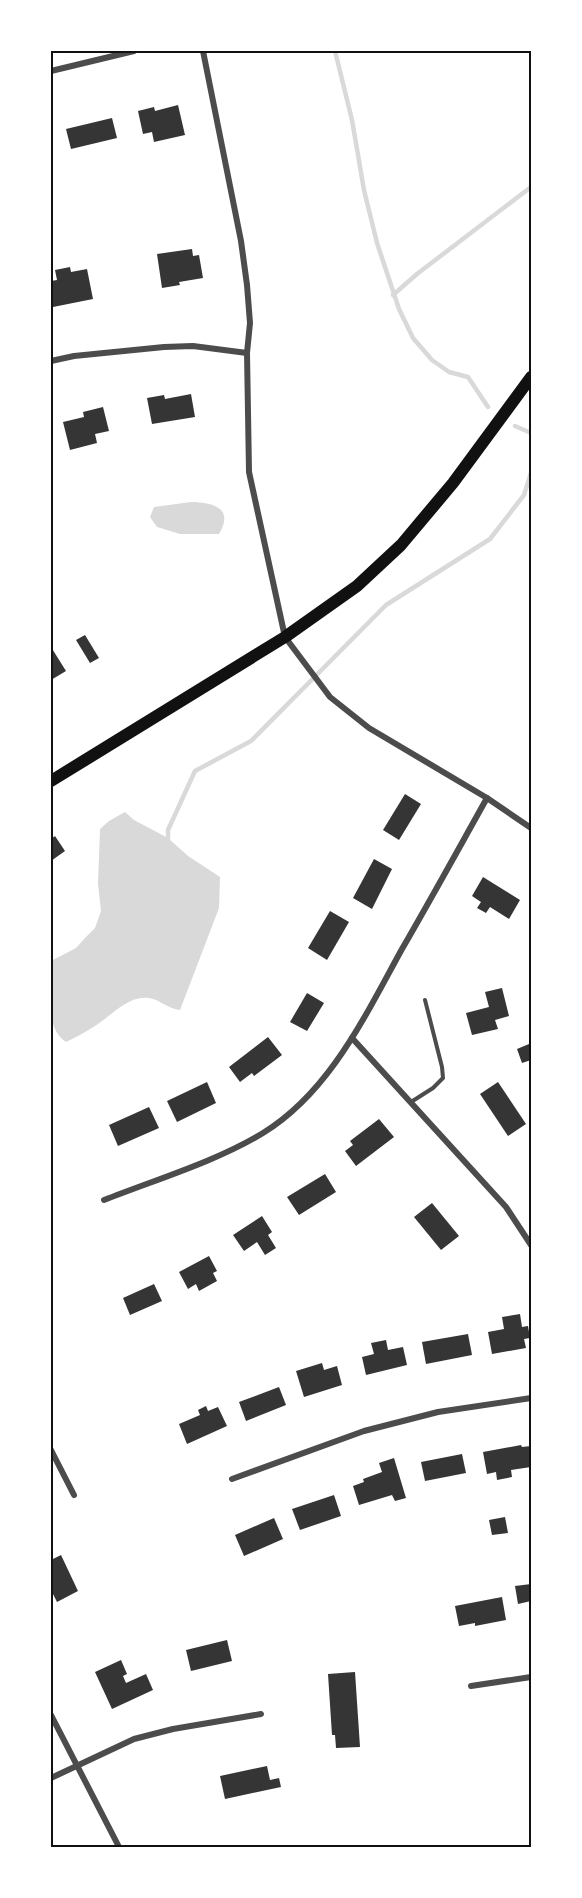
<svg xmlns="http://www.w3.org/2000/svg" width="582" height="1898" font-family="'Fira Sans Condensed',sans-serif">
  <rect width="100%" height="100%" fill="#fff"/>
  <g fill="#d9d9d9">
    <path d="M191,502C212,502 235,508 219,534H180L157,527L150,517L154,507Z"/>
    <path d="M125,812L134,820L168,838L188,856L220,877L219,908L180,1010C168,1009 161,1000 149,998C128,995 111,1016 95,1026C86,1032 76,1037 66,1042C43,1027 51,985 51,961L76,948L86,937L95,928L101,911L98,884L100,829L109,821Z"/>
  </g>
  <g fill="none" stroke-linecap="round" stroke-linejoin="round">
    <g stroke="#d9d9d9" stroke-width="4.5">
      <path d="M335,51L352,120L364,190L377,243L399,309L413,338L432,360L449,372L468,377L488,407"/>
      <path d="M393,295L417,274L531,187"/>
      <path d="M515,426L531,433"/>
      <path d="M168,838V830L195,771L251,741L386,605L490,539L524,495L531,473"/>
    </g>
  </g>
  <g fill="#353535">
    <path d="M178,105L185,135L154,142L152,132L143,134L138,111L154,107L155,111Z"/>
    <path d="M112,118L117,138L71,149L66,129Z"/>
    <path d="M192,249L193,256L199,255L203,278L179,282L180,285L162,288L157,254Z"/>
    <path d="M70,267L71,272L87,269L93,299L53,307L51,281L57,280L55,270Z"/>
    <path d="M191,394L195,417L152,424L147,398L164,395L165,399Z"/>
    <path d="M103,407L109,431L95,434L97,443L70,450L63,422L84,417L83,412Z"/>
    <path d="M85,635L99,658L90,663L76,640Z"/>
    <path d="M51,647L66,671L51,680Z"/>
    <path d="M405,794L421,804L399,840L383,830Z"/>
    <path d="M55,836L65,851L51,861V839Z"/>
    <path d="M374,859L392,869L372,909L353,898Z"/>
    <path d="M483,877L520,900L509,919L490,907L486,913L477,908L481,902L472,896Z"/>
    <path d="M330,911L349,922L327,960L308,948Z"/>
    <path d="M502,988L509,1016L495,1020L498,1029L472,1035L466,1013L489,1007L485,992Z"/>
    <path d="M307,993L324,1003L307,1031L290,1022Z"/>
    <path d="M268,1037L282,1055L254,1076L252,1073L240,1082L229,1067Z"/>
    <path d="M529,1044L531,1060L522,1063L517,1049Z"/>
    <path d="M207,1082L216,1103L177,1122L167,1101Z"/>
    <path d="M498,1082L526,1124L508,1136L480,1094Z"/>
    <path d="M149,1107L159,1128L118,1146L109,1125Z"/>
    <path d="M379,1119L394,1137L356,1166L345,1151L353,1145L350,1141Z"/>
    <path d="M325,1174L336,1192L299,1215L287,1197Z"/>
    <path d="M432,1203L459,1236L441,1250L414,1217Z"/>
    <path d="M262,1216L272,1232L268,1235L276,1248L265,1255L257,1242L244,1251L233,1235Z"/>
    <path d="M209,1256L217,1271L213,1273L217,1281L199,1291L196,1284L188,1289L179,1272Z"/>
    <path d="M154,1284L162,1301L130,1315L123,1298Z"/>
    <path d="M520,1314L522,1327L528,1326L530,1338L524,1339L526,1348L492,1354L488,1332L504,1329L502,1317Z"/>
    <path d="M468,1334L472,1355L426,1364L422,1342Z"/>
    <path d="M386,1340L388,1350L403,1347L407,1365L366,1375L362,1357L374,1354L371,1343Z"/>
    <path d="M322,1363L324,1370L337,1366L342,1385L304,1397L296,1371Z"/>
    <path d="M279,1387L286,1405L246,1421L239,1402Z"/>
    <path d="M206,1406L208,1411L218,1407L227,1426L187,1444L179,1424L200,1415L198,1410Z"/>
    <path d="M521,1445L522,1447L531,1446V1467L511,1470L512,1477L497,1480L496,1472L487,1474L483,1452Z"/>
    <path d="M462,1454L466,1473L425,1481L421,1462Z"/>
    <path d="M394,1458L406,1498L395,1501L392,1495L359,1505L353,1486L364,1482L363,1479L382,1472L379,1463Z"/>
    <path d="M334,1495L341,1516L300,1530L292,1509Z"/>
    <path d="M505,1517L508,1533L492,1535L489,1520Z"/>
    <path d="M274,1518L283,1539L244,1556L235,1535Z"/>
    <path d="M61,1555L78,1591L57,1602L51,1590V1560Z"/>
    <path d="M531,1584V1601L518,1604L515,1586Z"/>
    <path d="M502,1597L506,1620L475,1626V1623L459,1626L455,1606Z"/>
    <path d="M227,1640L232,1661L191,1671L186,1650Z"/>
    <path d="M121,1660L127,1674L123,1676L126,1683L146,1674L153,1690L112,1709L95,1672Z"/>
    <path d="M355,1672L360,1747L336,1748L335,1735H332L328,1674Z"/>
    <path d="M267,1766L270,1780L279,1778L281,1787L225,1799L220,1776Z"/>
  </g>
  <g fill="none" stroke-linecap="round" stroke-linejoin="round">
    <path stroke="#4c4c4c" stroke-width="4" d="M411,1102L433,1088L443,1078L442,1067L425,1000"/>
    <g stroke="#4c4c4c" stroke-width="6">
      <path d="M203,51L241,241L247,285L250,323L247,353L249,472L285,637L330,697L369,728L487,798L531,828"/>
      <path d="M51,71L134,51"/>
      <path d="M51,361L74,356L164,347L193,346L247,353"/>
      <path d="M352,1038L506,1207L531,1245"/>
      <path d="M104,1200C157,1179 215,1162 263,1133C330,1092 366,1014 402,949C431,899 459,848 487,798"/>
      <path d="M51,1450L74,1495"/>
      <path d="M232,1479L364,1431L438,1412L531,1398"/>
      <path d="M471,1686L531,1677"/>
      <path d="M51,1715L119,1847"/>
      <path d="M51,1778L134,1739L173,1729L261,1714"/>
    </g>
    <path stroke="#111" stroke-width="12" d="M51,781L285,637L357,586L401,545L453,483L531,377"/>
  </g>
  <rect width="582" height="1898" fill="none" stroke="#ffffff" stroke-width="105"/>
  <rect x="52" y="52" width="478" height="1794" fill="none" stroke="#111" stroke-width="2"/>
</svg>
